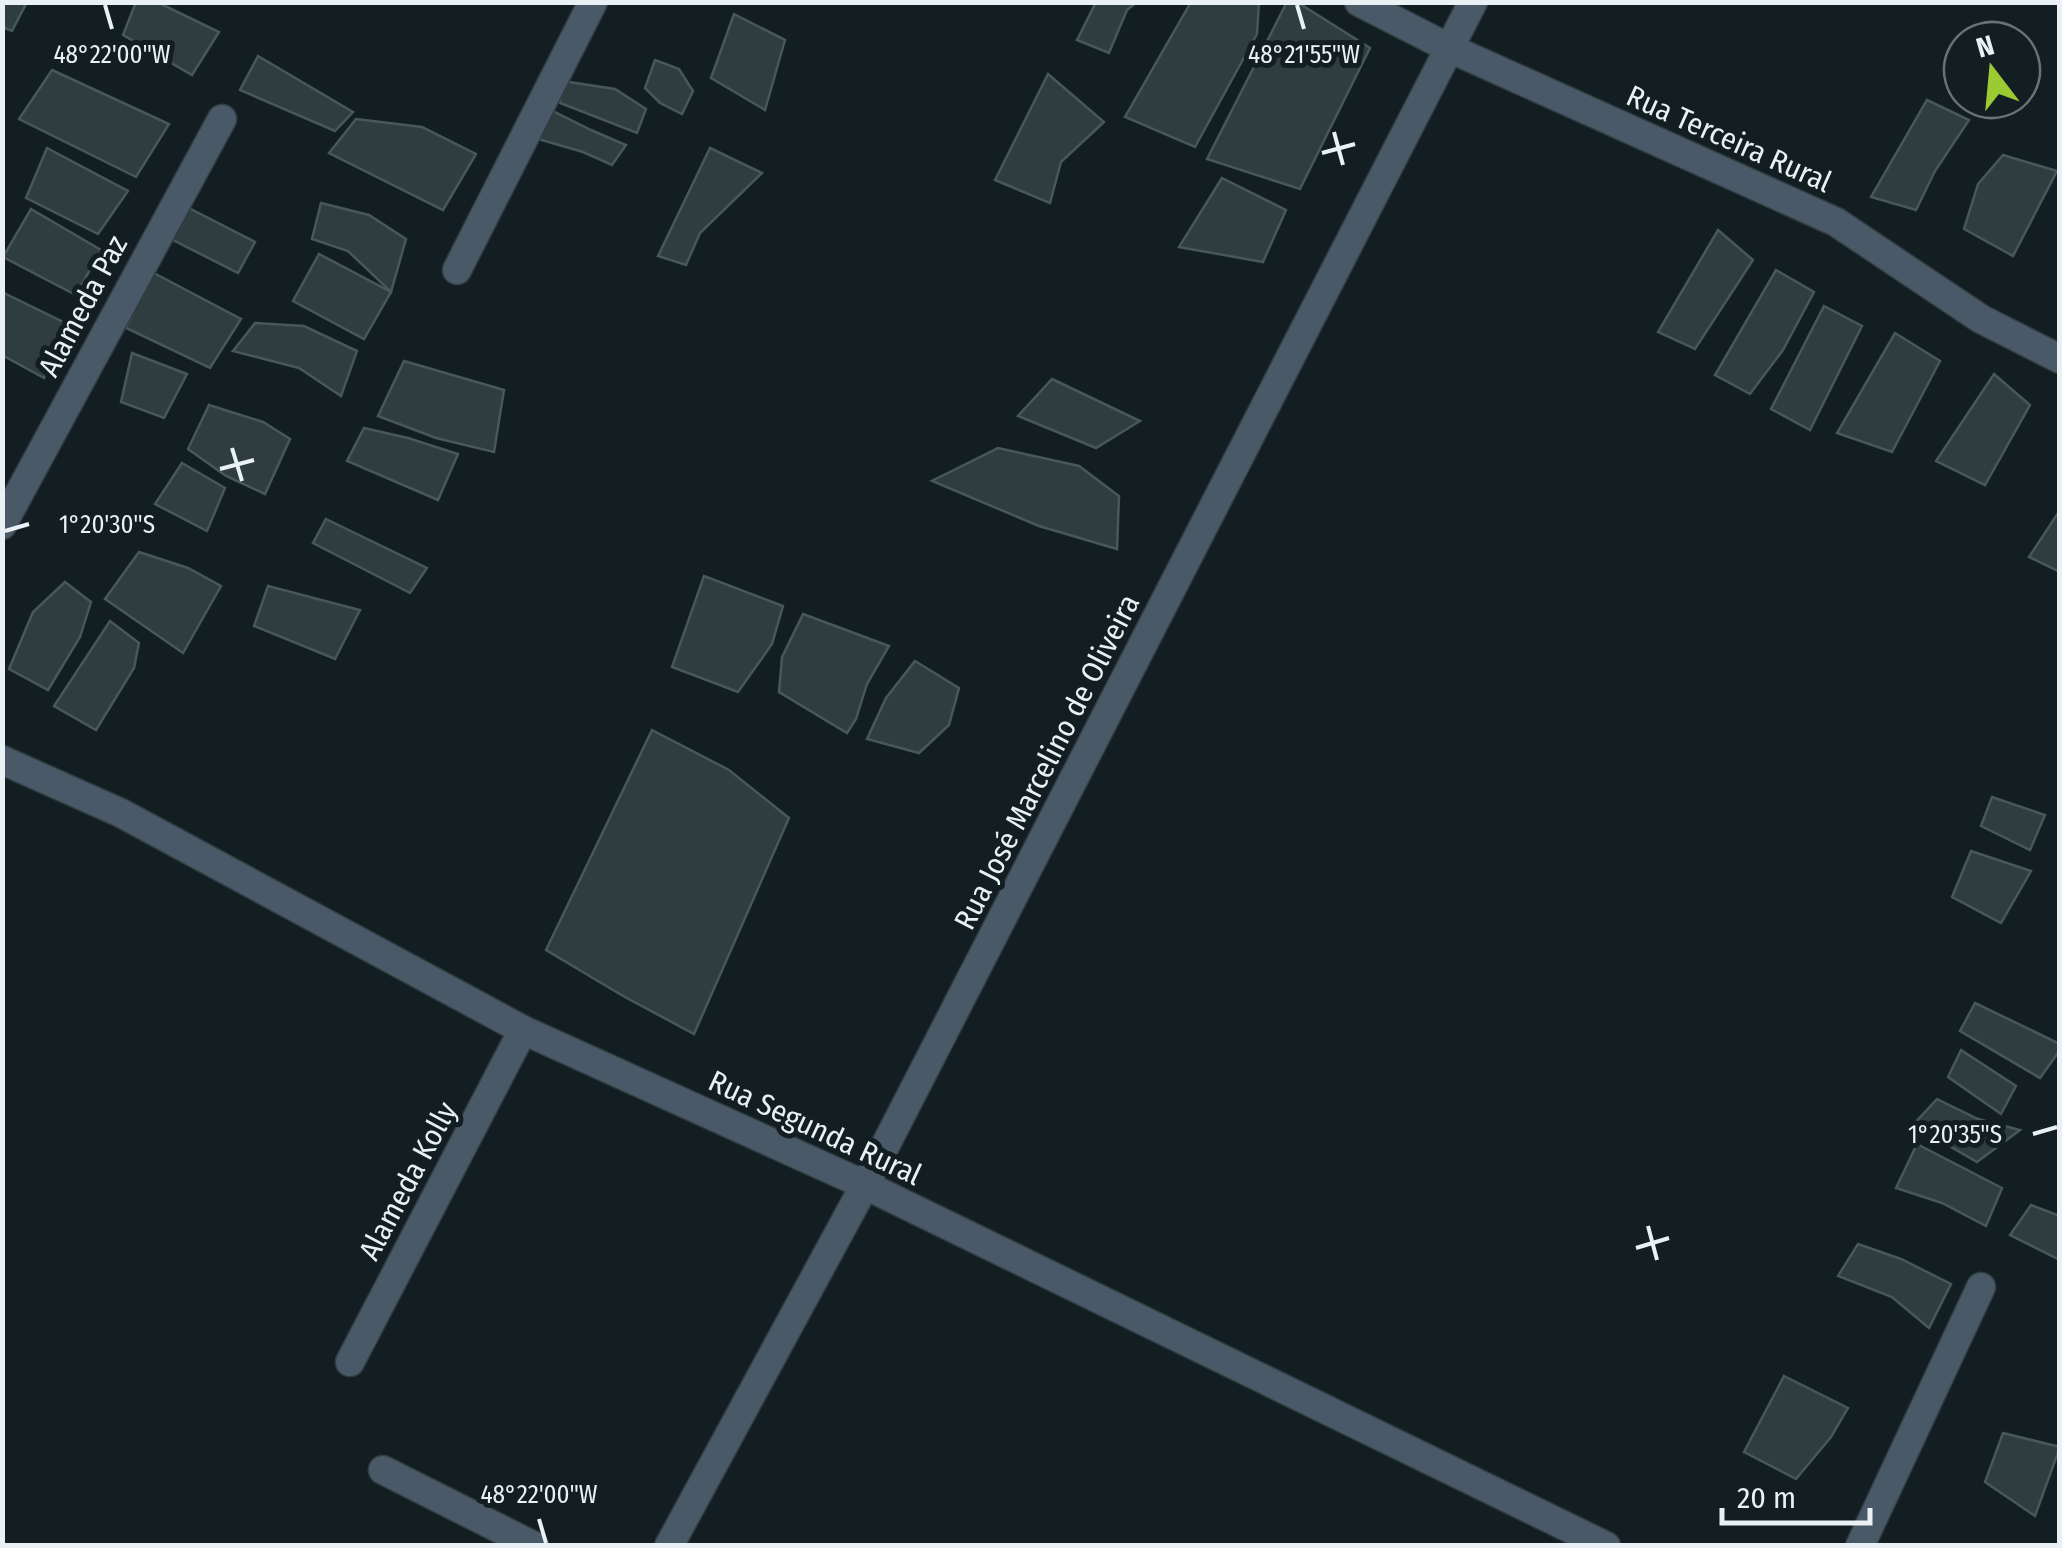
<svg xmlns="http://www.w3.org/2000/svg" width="2062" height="1548" font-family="'Fira Sans Condensed',sans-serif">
  <rect width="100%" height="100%" fill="#131e23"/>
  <g fill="#2f3d3f" stroke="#485759" stroke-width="2.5">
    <path d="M2,2H27L12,31L2,27Z"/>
    <path d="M136,2H157L219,32L192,75L123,35Z"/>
    <path d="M1096,2H1137L1127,10L1109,53L1077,40Z"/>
    <path d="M1191,2H1259L1257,34L1195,147L1125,117Z"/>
    <path d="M1287,2H1297L1370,48L1300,189L1207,159Z"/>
    <path d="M734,14L785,40L765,110L711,78Z"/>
    <path d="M258,56L353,112L335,131L240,90Z"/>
    <path d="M655,60L679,69L693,91L682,114L660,103L645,88Z"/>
    <path d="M52,70L169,124L136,177L19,119Z"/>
    <path d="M1048,74L1104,122L1061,162L1050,203L995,180Z"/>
    <path d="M563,81L615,89L646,109L637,133L560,103Z"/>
    <path d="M1927,100L1969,120L1935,171L1916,210L1871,197Z"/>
    <path d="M543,106L591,130L626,145L612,165L583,152L531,137Z"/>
    <path d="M356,119L422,127L476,154L443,210L329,153Z"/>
    <path d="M47,148L128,191L98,234L26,198Z"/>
    <path d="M710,148L762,173L700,233L686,265L658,256Z"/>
    <path d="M2003,155L2057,171L2013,256L1964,229L1978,184Z"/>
    <path d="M1222,178L1286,210L1263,262L1179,247Z"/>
    <path d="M321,203L369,215L406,239L391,292L348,251L312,239Z"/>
    <path d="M185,206L255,242L238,273L169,238Z"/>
    <path d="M31,209L101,250L76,295L3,257Z"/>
    <path d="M1718,230L1753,260L1695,349L1658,332Z"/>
    <path d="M319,254L391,292L364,339L293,301Z"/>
    <path d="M1776,270L1814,292L1783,350L1750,394L1715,375Z"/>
    <path d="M152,272L241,319L210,368L126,328Z"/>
    <path d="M2,292L63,322L44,378L2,355Z"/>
    <path d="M1824,306L1862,326L1810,430L1771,409Z"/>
    <path d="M255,323L304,326L357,351L341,396L299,368L233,351Z"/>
    <path d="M1895,333L1940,361L1892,452L1837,433Z"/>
    <path d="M132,353L187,374L164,418L121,402Z"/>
    <path d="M404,361L504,390L494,452L436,438L378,416Z"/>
    <path d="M1994,374L2030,405L1985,485L1936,461Z"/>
    <path d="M1052,379L1140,421L1096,448L1018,416Z"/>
    <path d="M209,405L263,422L290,439L265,494L226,476L188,449Z"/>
    <path d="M364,428L408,438L458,454L438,500L347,461Z"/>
    <path d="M998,448L1079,466L1119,496L1117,549L1039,526L932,481Z"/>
    <path d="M182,463L225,488L207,531L155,504Z"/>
    <path d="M2060,510V572L2029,557Z"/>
    <path d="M326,519L427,568L410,593L313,543Z"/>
    <path d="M139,552L188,568L221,586L183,653L105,599Z"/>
    <path d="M704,576L783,606L772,644L738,692L672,667Z"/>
    <path d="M65,582L91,602L80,637L48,690L9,669L33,612Z"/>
    <path d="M268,586L360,610L335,659L254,626Z"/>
    <path d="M803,614L889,646L867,684L856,719L847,733L779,692L782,657Z"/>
    <path d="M110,621L139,643L134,668L96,730L54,706Z"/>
    <path d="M915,661L959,688L949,725L919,753L867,739L886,698Z"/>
    <path d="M652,730L729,770L789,818L694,1034L623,996L546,950Z"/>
    <path d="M1992,797L2045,815L2030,850L1981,826Z"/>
    <path d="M1971,851L2031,871L2001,923L1952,897Z"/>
    <path d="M1975,1003L2060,1044V1050L2040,1078L1960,1031Z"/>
    <path d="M1961,1050L2016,1086L2001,1114L1948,1077Z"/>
    <path d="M1937,1099L1978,1119L2020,1130L1977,1162L1913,1125Z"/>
    <path d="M1917,1144L2002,1188L1986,1226L1942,1203L1896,1188Z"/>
    <path d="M2031,1205L2060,1216V1260L2010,1235Z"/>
    <path d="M1858,1244L1901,1259L1951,1284L1929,1328L1892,1297L1838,1276Z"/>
    <path d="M1784,1376L1848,1408L1831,1437L1796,1479L1744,1452Z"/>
    <path d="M2003,1433L2060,1447L2035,1516L1985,1482Z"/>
  </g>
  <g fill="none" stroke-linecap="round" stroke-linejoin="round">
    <g stroke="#313c40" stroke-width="31">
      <g id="minor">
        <path d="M1359,2L1449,48L1836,222L1981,319L2060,359"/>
        <path d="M457,270L593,2"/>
        <path d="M2,525L222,119"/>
        <path d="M2,760L121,813L523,1030L865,1185L1606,1546"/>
        <path d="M350,1362L523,1030"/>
        <path d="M383,1470L534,1546"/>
        <path d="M1860,1546L1981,1287"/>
      </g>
    </g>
    <g stroke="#313c40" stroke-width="31">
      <path id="tertiary" d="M669,1546L865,1185L1473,2"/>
    </g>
    <use href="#minor" stroke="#4a5968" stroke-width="28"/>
    <use href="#tertiary" stroke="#4a5968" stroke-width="28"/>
  </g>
  <path fill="none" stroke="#e9f1f4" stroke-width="4" d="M105,5L112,29M1297,5L1304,29M1334,132L1343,165M1322,153L1355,144M232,448L242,481M220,469L254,460M5,531L29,524M2033,1134L2057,1127M1648,1226L1657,1260M1636,1248L1669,1238M539,1519L546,1543"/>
  <g text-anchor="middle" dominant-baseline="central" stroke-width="10" stroke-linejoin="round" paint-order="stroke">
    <g font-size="30" fill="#e9f1f4" stroke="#131e23">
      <text transform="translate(1729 139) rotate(24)">Rua Terceira Rural</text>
      <text transform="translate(83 306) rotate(-62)">Alameda Paz</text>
      <text transform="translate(1047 762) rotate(-63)">Rua José Marcelino de Oliveira</text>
      <text transform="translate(815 1128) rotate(25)">Rua Segunda Rural</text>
      <text transform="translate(408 1181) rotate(-62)">Alameda Kolly</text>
    </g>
  </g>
  <g font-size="25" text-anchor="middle" fill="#e9f1f4" stroke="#131e23" stroke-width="10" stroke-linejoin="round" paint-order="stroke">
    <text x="112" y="63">48°22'00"W</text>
    <text x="1304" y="63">48°21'55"W</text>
    <text x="107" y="533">1°20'30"S</text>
    <text x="1955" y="1143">1°20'35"S</text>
    <text x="539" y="1503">48°22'00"W</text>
  </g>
  <rect width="2062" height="1548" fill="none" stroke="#e9f1f4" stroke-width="10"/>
  <g transform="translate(1992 70) rotate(344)"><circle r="48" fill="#131e23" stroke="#697277" stroke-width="2.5"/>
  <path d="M0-8L18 38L0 25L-18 38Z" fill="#9cca32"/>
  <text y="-15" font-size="28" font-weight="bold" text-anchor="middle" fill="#e9f1f4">N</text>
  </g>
  <path d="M1722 1508v15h148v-15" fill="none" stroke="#e9f1f4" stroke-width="5"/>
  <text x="1737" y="1508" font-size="30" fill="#e9f1f4" stroke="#131e23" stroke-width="8" paint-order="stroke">20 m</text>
</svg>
